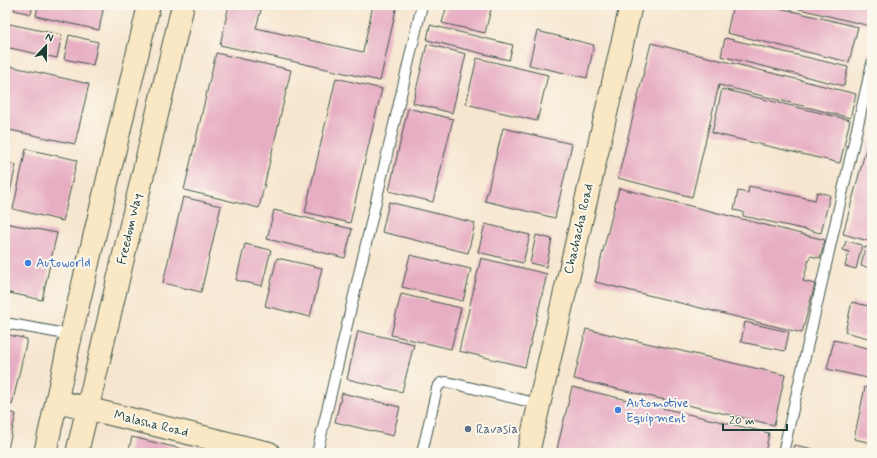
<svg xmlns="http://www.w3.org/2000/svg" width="877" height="458" font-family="Mynerve,sans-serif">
  <rect width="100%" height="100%" fill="#fbf7ec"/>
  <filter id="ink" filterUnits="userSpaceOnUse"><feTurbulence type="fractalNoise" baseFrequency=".025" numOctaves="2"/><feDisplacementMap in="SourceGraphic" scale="8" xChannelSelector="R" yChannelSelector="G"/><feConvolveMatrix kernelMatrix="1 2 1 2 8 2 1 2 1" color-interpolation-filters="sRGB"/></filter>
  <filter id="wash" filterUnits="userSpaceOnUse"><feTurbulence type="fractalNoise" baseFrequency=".012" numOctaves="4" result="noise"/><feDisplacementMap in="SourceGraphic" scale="16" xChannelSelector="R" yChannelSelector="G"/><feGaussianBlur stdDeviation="0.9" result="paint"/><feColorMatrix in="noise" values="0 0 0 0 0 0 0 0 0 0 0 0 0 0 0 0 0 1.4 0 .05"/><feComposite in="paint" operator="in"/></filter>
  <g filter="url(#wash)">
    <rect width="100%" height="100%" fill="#f6e6cf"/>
    <g id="blocks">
      <g fill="#e7adc3">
        <path d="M16,5H33L31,14L14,10Z"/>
        <path d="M38,5H104L99,30L36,16Z"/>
        <path d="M229,5H240L261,10L256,28L363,52L373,5H397L380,81L220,45Z"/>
        <path d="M447,5H492L485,33L442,23Z"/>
        <path d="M733,5H767L858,27L849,62L727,33Z"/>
        <path d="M783,5H872V17L870,26Z"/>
        <path d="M5,23L62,35L57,58L5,47Z"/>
        <path d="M430,25L513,45L509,60L427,40Z"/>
        <path d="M537,31L594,45L587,78L529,65Z"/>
        <path d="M69,35L98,42L93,65L64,59Z"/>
        <path d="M725,38L848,67L844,86L721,56Z"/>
        <path d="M651,43L856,94L850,118L719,85L692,197L618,178Z"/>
        <path d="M427,44L466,54L452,113L413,103Z"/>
        <path d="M216,53L291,70L259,208L184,190Z"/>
        <path d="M477,58L548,75L537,121L466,104Z"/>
        <path d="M5,65L89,84L75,144L5,129Z"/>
        <path d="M336,78L382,89L350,223L305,212Z"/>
        <path d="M722,89L850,120L840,163L712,133Z"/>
        <path d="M408,108L453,119L433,202L389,191Z"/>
        <path d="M503,128L572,144L555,218L485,201Z"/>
        <path d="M868,141L872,142V242L843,234Z"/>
        <path d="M26,149L77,160L63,221L13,209Z"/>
        <path d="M5,162L16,165L7,206H5Z"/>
        <path d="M749,186L815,200L817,192L830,195L821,233L743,216V212L734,210L738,191L748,193Z"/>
        <path d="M619,188L825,240L820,258L810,256L803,281L815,284L802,333L595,282Z"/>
        <path d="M183,197L221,206L201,292L163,283Z"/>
        <path d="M389,202L475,223L468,253L382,232Z"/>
        <path d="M274,210L352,229L345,258L267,239Z"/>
        <path d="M5,223L57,233L42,300L5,292Z"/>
        <path d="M485,224L530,235L523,263L478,252Z"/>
        <path d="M536,235L552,239L546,267L530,263Z"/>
        <path d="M846,241L862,245L856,269L845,266L849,252L843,250Z"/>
        <path d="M245,244L271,250L262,286L236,280Z"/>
        <path d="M865,247L872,248V268L861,266Z"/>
        <path d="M410,255L471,269L463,301L402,287Z"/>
        <path d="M277,258L322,268L310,317L265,306Z"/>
        <path d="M481,258L547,274L525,367L459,351Z"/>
        <path d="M401,294L461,308L451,349L391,335Z"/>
        <path d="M852,302L872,307V339L845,332Z"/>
        <path d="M745,322L789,332L785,351L741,342Z"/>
        <path d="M586,329L785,375L774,425L574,379Z"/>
        <path d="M358,331L414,344L402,392L347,379Z"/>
        <path d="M5,334L27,339L12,405L5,404Z"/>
        <path d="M834,340L872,349V379L827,369Z"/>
        <path d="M572,387L769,433L765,453H556Z"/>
        <path d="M865,387L872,389V443L854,439Z"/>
        <path d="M342,393L400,407L393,436L335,422Z"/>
        <path d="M5,411L16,414L7,453H5Z"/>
        <path d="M132,437L195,452V453H128Z"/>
        <path d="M795,445L826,452V453H793Z"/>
      </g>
    </g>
  </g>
  <g filter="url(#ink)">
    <use href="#blocks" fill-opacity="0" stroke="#3f564b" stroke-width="1"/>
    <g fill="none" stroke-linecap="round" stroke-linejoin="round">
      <g stroke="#3f564b" stroke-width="12">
        <g id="lane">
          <path d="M5,323L71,335"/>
          <path d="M317,453L422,5"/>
          <path d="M422,453L437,388L441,383L447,382L539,404"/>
          <path d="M783,453L872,63"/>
        </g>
      </g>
      <g stroke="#3f564b" stroke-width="24">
        <g id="secondary">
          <path d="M57,401L269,453"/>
          <path d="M45,453L71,335L149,5"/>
          <path d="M77,453L183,5"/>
          <path d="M528,453L631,5"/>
        </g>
      </g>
      <use href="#lane" stroke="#fff" stroke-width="10"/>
      <use href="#secondary" stroke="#fae7c3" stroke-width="22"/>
    </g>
  </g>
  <g fill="#3f7fe0" stroke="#fbf7ec" stroke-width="1.5">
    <circle cx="28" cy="263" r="4"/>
    <circle cx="618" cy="410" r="4"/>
  </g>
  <circle fill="#5c6f8a" stroke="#fbf7ec" stroke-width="1.5" cx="468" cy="429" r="4"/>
  <g text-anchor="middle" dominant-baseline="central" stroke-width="4" stroke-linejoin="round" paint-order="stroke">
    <g font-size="13" fill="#1f3d34" stroke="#fbf7ec">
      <text transform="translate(130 229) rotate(-77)">Freedom Way</text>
      <text transform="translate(579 229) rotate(-77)">Chachacha Road</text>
      <text transform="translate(151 424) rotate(14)">Malasha Road</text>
    </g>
    <g font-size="13" fill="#366cbe" stroke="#fbf7ec" text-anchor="start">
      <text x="36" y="263">Autoworld</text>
      <text x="626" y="403">Automotive<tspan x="626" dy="15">Equipment</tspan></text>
    </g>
    <g font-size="13" fill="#4e5e75" stroke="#fbf7ec" text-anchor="start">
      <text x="476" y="429">Ravasia</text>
    </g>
  </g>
  <rect width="877" height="458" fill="none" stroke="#fbf7ec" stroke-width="20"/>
  <g transform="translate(46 46) rotate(22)" stroke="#fbf7ec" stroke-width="3" paint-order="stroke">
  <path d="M0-3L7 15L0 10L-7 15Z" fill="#1f3d34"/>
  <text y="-6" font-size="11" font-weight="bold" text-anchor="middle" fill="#1f3d34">N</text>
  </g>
  <path d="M723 424v6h64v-6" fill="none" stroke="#1f3d34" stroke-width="2"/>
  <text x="729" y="424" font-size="12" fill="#1f3d34" stroke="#fbf7ec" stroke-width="3" paint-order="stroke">20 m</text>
</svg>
